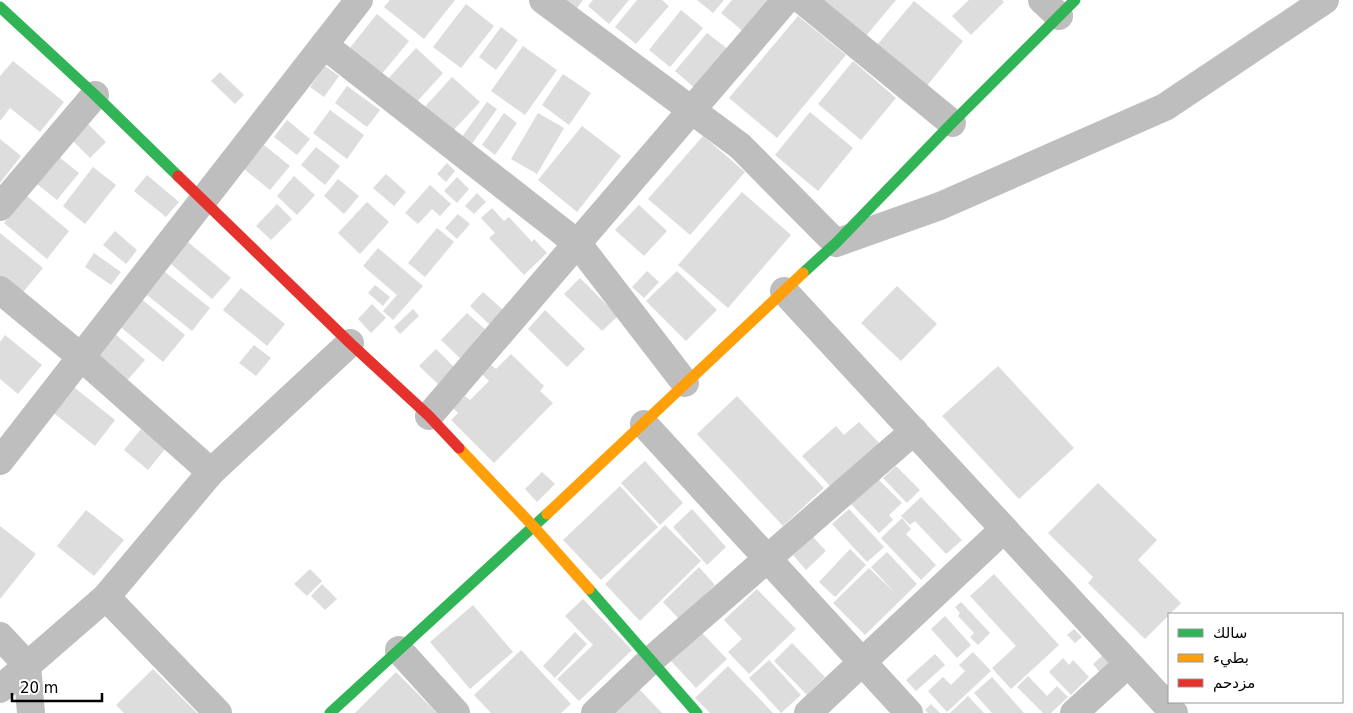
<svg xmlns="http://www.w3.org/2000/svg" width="1353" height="713" font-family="'DejaVu Sans','Noto Naskh Arabic',sans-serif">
  <rect width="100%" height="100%" fill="#fff"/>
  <g fill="#ddd">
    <path d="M390,0H455L424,39L384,7Z"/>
    <path d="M558,0H583L574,12Z"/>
    <path d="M593,0H629L609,24L588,6Z"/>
    <path d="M637,0H662L669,6L636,44L615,27Z"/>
    <path d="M697,0H724L713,13Z"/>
    <path d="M732,0H767L769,1L744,32L721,13Z"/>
    <path d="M813,0H896L860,43Z"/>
    <path d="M969,0H1002L1004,2L971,35L952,16Z"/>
    <path d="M914,1L963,41L922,92L872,51Z"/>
    <path d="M466,4L494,26L461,68L433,47Z"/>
    <path d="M681,10L703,28L670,67L649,50Z"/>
    <path d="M377,14L409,41L381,75L349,49Z"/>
    <path d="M798,16L846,55L777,138L729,98Z"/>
    <path d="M501,27L518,40L496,70L479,57Z"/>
    <path d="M707,33L729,50L696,89L675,71Z"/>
    <path d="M523,46L557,70L525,115L491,91Z"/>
    <path d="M416,48L443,73L414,105L387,80Z"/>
    <path d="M13,61L64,102L40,132L10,108L0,121V76Z"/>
    <path d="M853,61L896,98L861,140L818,104Z"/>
    <path d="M325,66L339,76L324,97L310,87Z"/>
    <path d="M220,72L244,95L235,104L211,81Z"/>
    <path d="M563,74L591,93L569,125L542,105Z"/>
    <path d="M452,77L480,102L449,135L422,110Z"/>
    <path d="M347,86L380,110L367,127L335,103Z"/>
    <path d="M487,102L497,109L471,145L461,138Z"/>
    <path d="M330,110L364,135L347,159L313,133Z"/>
    <path d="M810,112L853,148L818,191L775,155Z"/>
    <path d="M504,113L517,123L495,155L482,145Z"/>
    <path d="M538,113L564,128L537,174L511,159Z"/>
    <path d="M287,120L310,139L297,155L274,137Z"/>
    <path d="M86,122L106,142L90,158L70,138Z"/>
    <path d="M582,126L621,156L577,212L538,180Z"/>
    <path d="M703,136L745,172L690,235L648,199Z"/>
    <path d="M0,139L21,156L0,183Z"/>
    <path d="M264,145L290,166L270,190L244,169Z"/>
    <path d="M316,147L340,166L325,185L301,165Z"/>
    <path d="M59,157L79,173L57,200L37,184Z"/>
    <path d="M447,163L455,171L446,182L437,174Z"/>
    <path d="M93,167L116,185L85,224L63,206Z"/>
    <path d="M386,174L406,192L394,206L373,188Z"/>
    <path d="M147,175L179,202L166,217L134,191Z"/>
    <path d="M294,176L315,195L297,215L277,196Z"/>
    <path d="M457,177L469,189L457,203L444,191Z"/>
    <path d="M338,179L359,196L344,214L324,196Z"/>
    <path d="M430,185L451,204L440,216L432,209L418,224L405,213Z"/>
    <path d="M742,192L791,235L728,308L678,265Z"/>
    <path d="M477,193L486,202L474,214L465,206Z"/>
    <path d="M27,196L69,231L47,259L4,223Z"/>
    <path d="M367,202L389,222L360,254L338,233Z"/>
    <path d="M277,204L292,219L271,240L256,226Z"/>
    <path d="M639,205L667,231L644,256L615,230Z"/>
    <path d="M492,208L504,221L509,217L532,242L534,239L547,253L524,275L489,238L495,233L481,218Z"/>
    <path d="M458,214L470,224L457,239L445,228Z"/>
    <path d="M437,228L454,242L425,277L408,263Z"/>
    <path d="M115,231L137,250L126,264L103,245Z"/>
    <path d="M0,233L43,268L19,297L0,281Z"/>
    <path d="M188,242L231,278L212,299L170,263Z"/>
    <path d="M378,248L423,286L393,320L383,311L397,295L363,266Z"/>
    <path d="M94,253L121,272L111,285L85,267Z"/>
    <path d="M647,271L659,282L644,298L632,287Z"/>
    <path d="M677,271L717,310L686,341L646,301Z"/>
    <path d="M165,272L210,308L192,331L147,295Z"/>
    <path d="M580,278L618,316L602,331L564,294Z"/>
    <path d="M375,285L390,297L383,306L368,293Z"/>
    <path d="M897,286L937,324L901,361L861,323Z"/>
    <path d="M241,288L285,324L267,346L223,310Z"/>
    <path d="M483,292L503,310L490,325L470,306Z"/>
    <path d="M139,297L185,335L163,362L117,324Z"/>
    <path d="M372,304L386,318L371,333L358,319Z"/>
    <path d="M413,309L419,316L400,334L394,327Z"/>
    <path d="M545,310L585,349L567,367L528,329Z"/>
    <path d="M467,313L487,331L461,359L441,340Z"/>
    <path d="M114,333L145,360L124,384L93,356Z"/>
    <path d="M5,335L42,365L18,394L0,379V342Z"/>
    <path d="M254,345L271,358L256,376L239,363Z"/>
    <path d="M436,349L454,367L438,384L419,366Z"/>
    <path d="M511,354L544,386L540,391L553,403L494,463L451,420L458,413L453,408L465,396L470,400L489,381L482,374L491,365L496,369Z"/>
    <path d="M998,366L1074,448L1019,499L942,416Z"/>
    <path d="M70,384L115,420L95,446L50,410Z"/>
    <path d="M737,396L824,488L783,526L697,434Z"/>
    <path d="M859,422L880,444L832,488L802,456L836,426L844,435Z"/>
    <path d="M141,429L165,449L148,470L124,450Z"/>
    <path d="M645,461L683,503L660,525L621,483Z"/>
    <path d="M896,466L920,490L907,503L883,478Z"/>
    <path d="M542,472L555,484L537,502L525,489Z"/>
    <path d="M878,479L902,503L889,515L893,520L879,533L851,504Z"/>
    <path d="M1098,483L1157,540L1138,560L1181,603L1145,639L1088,583L1093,577L1048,533Z"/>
    <path d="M620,486L658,527L601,580L563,540Z"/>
    <path d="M921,497L962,540L946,554L915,521L910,525L901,516Z"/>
    <path d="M692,509L726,547L707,565L673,527Z"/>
    <path d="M849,509L884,547L867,562L832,524Z"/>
    <path d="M86,510L124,540L94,576L57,546Z"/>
    <path d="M902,518L911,529L906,534L936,565L921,580L881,538Z"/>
    <path d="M665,525L701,561L640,621L605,584Z"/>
    <path d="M0,526L36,554L0,599Z"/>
    <path d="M813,537L826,551L806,570L793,555Z"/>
    <path d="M850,549L866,565L835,597L819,582Z"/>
    <path d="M887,552L917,584L865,635L833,603L869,568L895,593L871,567Z"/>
    <path d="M699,567L715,585L679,619L663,602Z"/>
    <path d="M310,569L322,581L307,596L294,584Z"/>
    <path d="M994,574L1059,645L1011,689L992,668L1016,646L970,596Z"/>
    <path d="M322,584L337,599L325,610L311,596Z"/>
    <path d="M757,589L796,629L749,674L728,652L742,639L724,620Z"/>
    <path d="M583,599L632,650L579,701L557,679L593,645L565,616Z"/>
    <path d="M961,602L990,633L978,645L970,637L974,633L958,616L960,613L955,607Z"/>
    <path d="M473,605L513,652L470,689L430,642Z"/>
    <path d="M945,616L971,645L957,658L931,629Z"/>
    <path d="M1074,629L1082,637L1075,643L1067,635Z"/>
    <path d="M575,632L587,644L555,678L543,666Z"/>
    <path d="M702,633L727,659L696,688L671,661Z"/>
    <path d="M792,643L825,677L807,695L774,661Z"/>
    <path d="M521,650L571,704L561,713H491L474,695Z"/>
    <path d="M973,652L991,671L947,712L928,691L943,677L951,685L965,671L959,665Z"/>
    <path d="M1105,653L1115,664L1103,676L1093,664Z"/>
    <path d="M935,654L945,665L916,691L906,680Z"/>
    <path d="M1063,658L1069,665L1073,660L1089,677L1071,695L1049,672Z"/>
    <path d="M769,660L801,695L781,713L749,678Z"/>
    <path d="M728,666L773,713H710L695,698Z"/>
    <path d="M153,669L197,713H124L116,705Z"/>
    <path d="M396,672L437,713H355Z"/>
    <path d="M1028,676L1047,696L1057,686L1068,697L1051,713H1043L1017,687Z"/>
    <path d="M992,677L1024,713H992L974,693Z"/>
    <path d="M639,689L662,713H613Z"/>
    <path d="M968,696L984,713H950Z"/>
    <path d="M931,704L940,713H928L925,710Z"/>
  </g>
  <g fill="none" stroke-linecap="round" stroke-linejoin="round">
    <g stroke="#bebebe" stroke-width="28">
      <path d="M543,0L740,146L836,243L940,206L1165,107L1325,0"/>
      <path d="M802,0L952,123"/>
      <path d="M1042,0L1059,16"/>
      <path d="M324,45L578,244L685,383"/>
      <path d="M0,207L95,95"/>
      <path d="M0,290L81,357L211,472"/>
      <path d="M784,291L1174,713"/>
      <path d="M429,416L786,0"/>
      <path d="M644,424L909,713"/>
      <path d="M0,461L359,0"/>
      <path d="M106,597L218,713"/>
      <path d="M0,636L27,665L31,713"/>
      <path d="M399,650L456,713"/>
      <path d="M0,689L106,597L211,472L350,343"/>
      <path d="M595,713L651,660L914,431"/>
      <path d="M808,713L1004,529"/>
      <path d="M1074,713L1128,664"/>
    </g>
    <g stroke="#30b455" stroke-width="11">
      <path d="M0,7L95,95L178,176"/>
      <path d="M803,273L836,243L952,123L1075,0"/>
      <path d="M589,589L697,713"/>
      <path d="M330,713L547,514"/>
    </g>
    <g stroke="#ff9f0a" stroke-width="11">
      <path d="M459,448L534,527L589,589"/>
      <path d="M547,514C633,434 717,353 803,273"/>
    </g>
    <path stroke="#e5322d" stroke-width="11" d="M178,176L350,343L429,416L459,448"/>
  </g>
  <rect x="1168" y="613" width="175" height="90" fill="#ffffff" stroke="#999999"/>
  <rect x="1178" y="629" width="25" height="8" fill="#30b455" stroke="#999999"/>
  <text x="1213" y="638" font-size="15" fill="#000000">سالك</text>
  <rect x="1178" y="654" width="25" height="8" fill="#ff9f0a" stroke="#999999"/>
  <text x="1213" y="663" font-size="15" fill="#000000">بطيء</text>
  <rect x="1178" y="679" width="25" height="8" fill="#e5322d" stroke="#999999"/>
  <text x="1213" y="688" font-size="15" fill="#000000">مزدحم</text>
  <path d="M12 693v8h90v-8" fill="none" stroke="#000000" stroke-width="2.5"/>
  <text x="20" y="693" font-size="15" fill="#000000" stroke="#ffffff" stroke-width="4" paint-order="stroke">20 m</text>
</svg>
